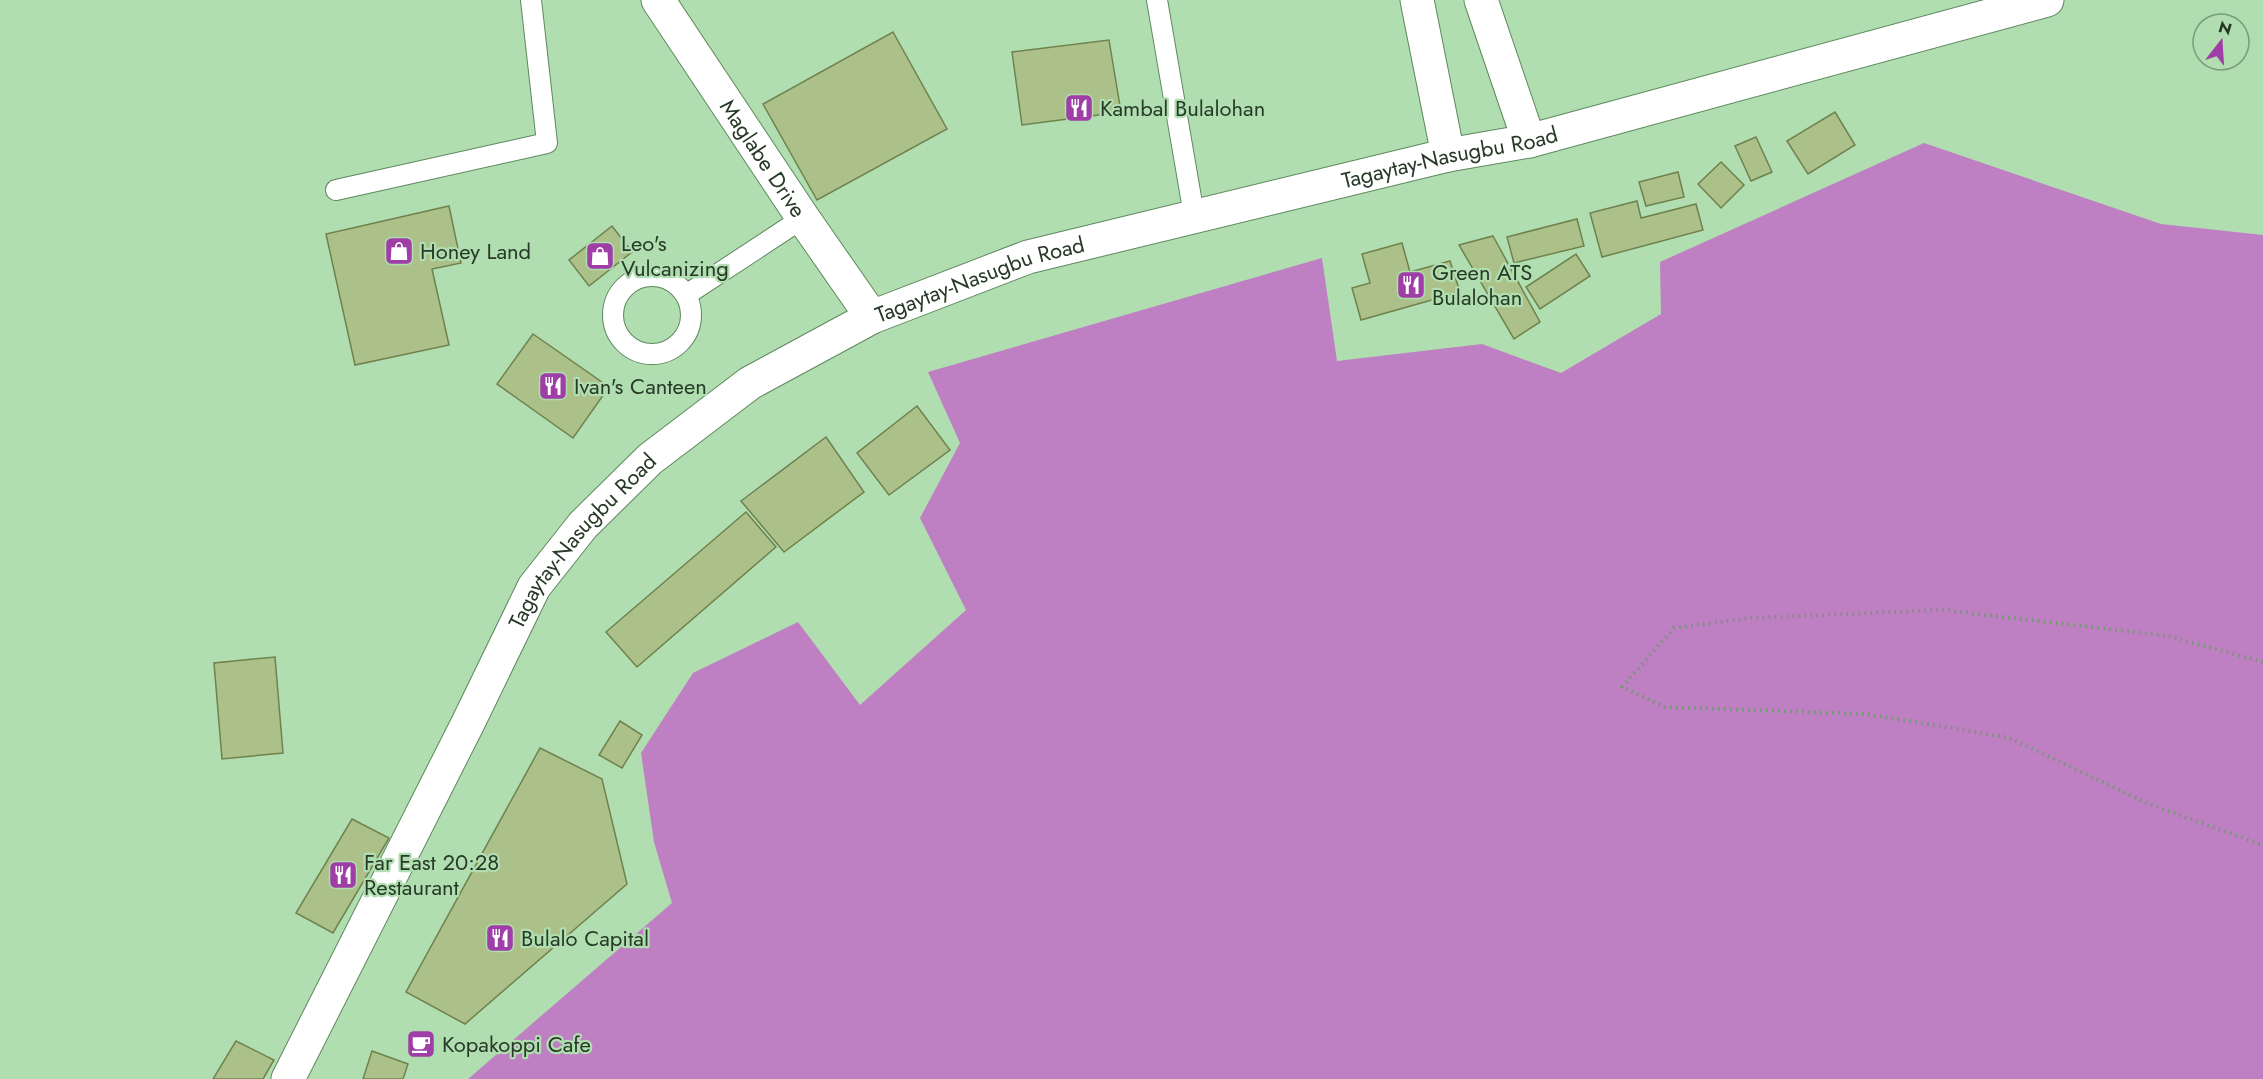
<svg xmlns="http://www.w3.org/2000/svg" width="2263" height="1079" font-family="Jost,sans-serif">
  <rect width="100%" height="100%" fill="#b0deb0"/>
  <path fill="#bf7fc3" d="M1924,143L2161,224L2263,235V1079H468L672,903L654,842L641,753L693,673L798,622L860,705L966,610L920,518L960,443L928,372L1322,258L1337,361L1482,344L1561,373L1661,314L1660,262Z"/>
  <g fill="#acc189" stroke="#6f824d" stroke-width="1.5">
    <path d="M893,32L947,129L817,200L763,104Z"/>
    <path d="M1109,40L1121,112L1022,125L1012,52Z"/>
    <path d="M1835,112L1855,145L1808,174L1787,141Z"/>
    <path d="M1756,137L1772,172L1751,181L1735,146Z"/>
    <path d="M1721,162L1744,185L1721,208L1698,184Z"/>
    <path d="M1678,172L1684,197L1646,206L1639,182Z"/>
    <path d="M1637,201L1641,218L1696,204L1703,230L1602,257L1590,213Z"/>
    <path d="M449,206L461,263L432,269L449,345L355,365L326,234Z"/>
    <path d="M1577,219L1584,246L1514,263L1507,237Z"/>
    <path d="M612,226L632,252L589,286L569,260Z"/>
    <path d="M1493,236L1540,322L1514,339L1459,245Z"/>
    <path d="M1402,243L1410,272L1450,261L1460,292L1361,320L1352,288L1370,283L1362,254Z"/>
    <path d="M1576,254L1590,276L1540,309L1526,287Z"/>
    <path d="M533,334L609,387L573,438L497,384Z"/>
    <path d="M917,406L950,450L889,495L857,453Z"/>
    <path d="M826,437L864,492L784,552L741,501Z"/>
    <path d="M746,512L776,547L637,667L606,632Z"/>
    <path d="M275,657L283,753L222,759L214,663Z"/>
    <path d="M620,721L642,735L622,768L599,755Z"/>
    <path d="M540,748L602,779L627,884L465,1024L406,992Z"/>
    <path d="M352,819L389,838L333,933L296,913Z"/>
    <path d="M236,1041L274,1060L263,1079H213Z"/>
    <path d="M372,1051L408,1064L403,1079H363Z"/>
  </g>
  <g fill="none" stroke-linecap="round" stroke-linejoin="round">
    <g stroke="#5e885e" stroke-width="22">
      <g id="service">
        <path d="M1157,0L1194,215"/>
        <path d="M336,190L547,143L531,0"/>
        <circle cx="652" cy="315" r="39"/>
        <path d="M686,295L803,218"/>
      </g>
    </g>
    <g stroke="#5e885e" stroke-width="35">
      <g id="minor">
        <path d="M1417,0L1448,155"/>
        <path d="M1481,0L1529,141"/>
      </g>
    </g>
    <g stroke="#5e885e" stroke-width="35">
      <g id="secondary">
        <path id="s1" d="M658,0L803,218L872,317"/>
      </g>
    </g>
    <g stroke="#5e885e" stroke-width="35">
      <g id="primary">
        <path id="s2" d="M288,1079L468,723L534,587L583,525L650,459L750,383L872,317L1028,257L1448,155L1529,141L2047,0"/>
      </g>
    </g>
    <path stroke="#759775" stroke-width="4" stroke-dasharray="1.5 4.5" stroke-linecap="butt" d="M2263,662L2168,636L1944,610L1751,618L1674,628L1622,687L1665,707L1865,714L2007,737L2149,804L2263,845"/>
    <use href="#service" stroke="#fff" stroke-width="20"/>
    <use href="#minor" stroke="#fff" stroke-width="33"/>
    <use href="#secondary" stroke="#fff" stroke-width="33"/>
    <use href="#primary" stroke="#fff" stroke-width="33"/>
  </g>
  <defs>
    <g id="restaurant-square" transform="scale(1.5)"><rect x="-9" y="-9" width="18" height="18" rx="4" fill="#9e3ea6" stroke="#b0deb0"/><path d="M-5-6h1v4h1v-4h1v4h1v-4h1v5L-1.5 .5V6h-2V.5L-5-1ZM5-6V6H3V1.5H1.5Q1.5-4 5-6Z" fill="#fff"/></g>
    <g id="shop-square" transform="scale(1.5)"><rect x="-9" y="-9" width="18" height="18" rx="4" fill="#9e3ea6" stroke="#b0deb0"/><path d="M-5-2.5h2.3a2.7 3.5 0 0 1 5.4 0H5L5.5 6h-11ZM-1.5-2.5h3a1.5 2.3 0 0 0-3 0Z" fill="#fff"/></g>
    <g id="cafe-square" transform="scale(1.5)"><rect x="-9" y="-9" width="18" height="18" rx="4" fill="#9e3ea6" stroke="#b0deb0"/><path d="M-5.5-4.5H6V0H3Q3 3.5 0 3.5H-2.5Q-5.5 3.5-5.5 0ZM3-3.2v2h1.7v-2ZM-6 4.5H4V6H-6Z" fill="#fff"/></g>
  </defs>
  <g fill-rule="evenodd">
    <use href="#restaurant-square" x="1079" y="108"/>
    <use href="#shop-square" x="399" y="251"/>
    <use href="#shop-square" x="600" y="256"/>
    <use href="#restaurant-square" x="1411" y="285"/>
    <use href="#restaurant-square" x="553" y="386"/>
    <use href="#restaurant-square" x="343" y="875"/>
    <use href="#restaurant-square" x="500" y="938"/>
    <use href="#cafe-square" x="421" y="1044"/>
  </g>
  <g text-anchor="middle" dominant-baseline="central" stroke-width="4.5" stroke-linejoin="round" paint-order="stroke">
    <g font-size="22" fill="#273927" stroke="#b0deb0" text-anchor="start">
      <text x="1100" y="108">Kambal Bulalohan</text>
      <text x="621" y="243">Leo's<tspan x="621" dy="25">Vulcanizing</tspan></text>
      <text x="420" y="251">Honey Land</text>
      <text x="1432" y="272">Green ATS<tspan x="1432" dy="25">Bulalohan</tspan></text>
      <text x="574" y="386">Ivan's Canteen</text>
      <text x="364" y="862">Far East 20:28<tspan x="364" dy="25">Restaurant</tspan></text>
      <text x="521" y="938">Bulalo Capital</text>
      <text x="442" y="1044">Kopakoppi Cafe</text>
    </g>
    <g font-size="22" fill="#273927" stroke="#b0deb0">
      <text stroke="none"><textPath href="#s2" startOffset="1588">Tagaytay-Nasugbu Road</textPath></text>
      <text stroke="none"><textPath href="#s1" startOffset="190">Maglabe Drive</textPath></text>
      <text stroke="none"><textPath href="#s2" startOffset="1102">Tagaytay-Nasugbu Road</textPath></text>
      <text stroke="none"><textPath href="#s2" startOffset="616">Tagaytay-Nasugbu Road</textPath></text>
    </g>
  </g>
  <g transform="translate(2221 42) rotate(17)"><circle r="28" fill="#b0deb0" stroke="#799c79" stroke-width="1.5"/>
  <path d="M0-4.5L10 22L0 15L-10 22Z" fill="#9e3ea6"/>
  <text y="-9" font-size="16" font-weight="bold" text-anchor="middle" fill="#273927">N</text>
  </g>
</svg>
